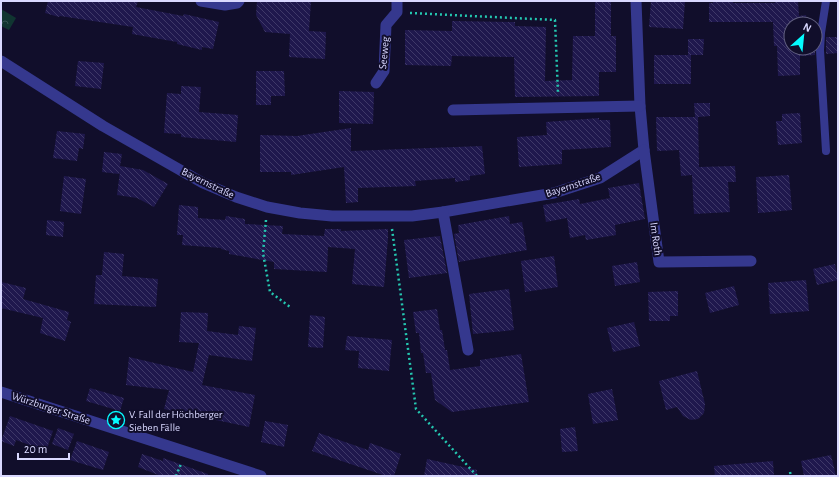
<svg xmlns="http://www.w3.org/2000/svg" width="839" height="477" font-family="'Alegreya Sans',sans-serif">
  <defs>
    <pattern id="park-crowns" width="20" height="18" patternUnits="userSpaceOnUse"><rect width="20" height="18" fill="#103531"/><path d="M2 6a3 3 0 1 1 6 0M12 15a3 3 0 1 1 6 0" fill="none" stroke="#325250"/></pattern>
    <pattern id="building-back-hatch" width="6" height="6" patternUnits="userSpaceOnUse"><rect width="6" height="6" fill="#1f184d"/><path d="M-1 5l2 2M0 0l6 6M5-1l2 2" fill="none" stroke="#3f3968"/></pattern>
  </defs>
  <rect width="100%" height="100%" fill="#110e2b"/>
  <path fill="url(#park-crowns)" d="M1,9L16,18L9,30L1,26Z"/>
  <g fill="url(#building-back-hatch)">
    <path d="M48,1H138L136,7L183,16L184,14L219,22L213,49L202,47V50L177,44V42L132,34L133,27L60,16L59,17L45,13Z"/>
    <path d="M257,1H311L309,31L326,32L325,59L289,57L290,34L265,32L256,15Z"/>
    <path d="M595,1H611V36H616V72H599V96L515,97L514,57L452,56L451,66L405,65V30L452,31V21L515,22V26L546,27L545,81L572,80L573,36H595Z"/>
    <path d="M651,1H685L683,29L649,27Z"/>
    <path d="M713,1H733V3H775V1H798L799,16L806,15L807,24H791V48H815V55L800,56V75L778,76L777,46H774L773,22H709V3H713Z"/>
    <path d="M826,37H838V53L826,54Z"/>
    <path d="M688,39H704L703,55H688Z"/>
    <rect x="654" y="55" width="37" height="29"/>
    <path d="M78,61L104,63L101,89L75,86Z"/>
    <path d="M256,71H284L285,96H271V105H256Z"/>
    <path d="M181,86L201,87L199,112L238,115L236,142L181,137V134L164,133L167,93L181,94Z"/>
    <path d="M339,91L374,92L373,124L339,123Z"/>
    <path d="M694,103H710V116L698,117L699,167L735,166L736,182H728L730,212L694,214L692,175L681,176L679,150L657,151L656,117H695Z"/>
    <path d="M800,113L802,143L778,145L776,121H782V114Z"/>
    <path d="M599,118V120H610L611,147L562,150V164L519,167L517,137L547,135L546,122Z"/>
    <path d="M351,128V151L482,146L485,174L470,176V180L455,182V178L415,181L416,186L358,188V202L346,203L344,167L291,175V172H260V135L297,136Z"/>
    <path d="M57,131L85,134L83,149L79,148L77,161L53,158Z"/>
    <path d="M104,152L122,154L120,166L143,170L168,184L154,207L137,198L117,195L120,171L119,174L102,172Z"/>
    <path d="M789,175L792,210L758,213L756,177Z"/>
    <path d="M64,176L86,179L81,214L60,211Z"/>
    <path d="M639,183L645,219L615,225L616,235L586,240L585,235L570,238L567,218L546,222L543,205L579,199L580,204L610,198L608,188Z"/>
    <path d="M179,205L198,207V218L225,220L226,216L245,219V224L283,226L282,234L324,236L325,229H341V231L388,229V238L384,287L352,284L355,249L328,247L327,272L274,269V262L229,254V251L221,249V248L182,245L183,235H177Z"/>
    <path d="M509,216L510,224L522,222L527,250L459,262L454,234L459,233L458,225Z"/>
    <path d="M47,220L64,222L63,237L46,235Z"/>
    <path d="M440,236L447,273L409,278L404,240Z"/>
    <path d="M104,252L124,254L122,276L158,279L156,307L94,304L96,275H102Z"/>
    <path d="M554,256L558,287L525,292L521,261Z"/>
    <path d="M637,262L640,282L615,286L612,266Z"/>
    <path d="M835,264L838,280L817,285L813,269Z"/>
    <path d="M806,280L809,311L770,314L768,283Z"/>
    <path d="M1,282L26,288L23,299L69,312L67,320L71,322L65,341L40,333L43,318L1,308Z"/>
    <path d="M734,286L739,305L710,313L705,293Z"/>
    <path d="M509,289L514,330L473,334L469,294Z"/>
    <path d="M678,291V316H670V321H649L648,292Z"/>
    <path d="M437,309L440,330H442L445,350H447L450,370L480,366V360L521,354L529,402L452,412L435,400L431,373H426L423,353H421L419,333H416L413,312Z"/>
    <path d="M181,312L208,313L207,331L238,335L239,326L256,328L252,361L209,355L202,385L255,395L249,427L164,409L169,390L126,385L129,357L193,372L199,343L179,342Z"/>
    <path d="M310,315L325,317L323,348L308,347Z"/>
    <path d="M634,322L640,346L613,352L607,328Z"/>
    <path d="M347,336L392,340L389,371L358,368L359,351L345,350Z"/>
    <path d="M697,371L705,404L704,413L698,419L691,420L683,416L677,407L666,410L659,381Z"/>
    <path d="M90,388L124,398L120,411L86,401Z"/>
    <path d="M612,389L618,420L593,424L588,394Z"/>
    <path d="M10,416L53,431L46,451L16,440L14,446L1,441Z"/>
    <path d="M265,421L288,425L284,447L261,442Z"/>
    <path d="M575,427L578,451L562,452L560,429Z"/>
    <path d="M58,428L74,434L68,450L52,444Z"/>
    <path d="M319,433L368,450L370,443L401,454L394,476H386L312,451Z"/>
    <path d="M77,441L109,452L103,470L70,460Z"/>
    <path d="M142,454L163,461V458L208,474V476H161L138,467Z"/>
    <path d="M831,455L836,476H804L801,461Z"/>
    <path d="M427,459L477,470L476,476H424Z"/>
    <path d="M773,461L774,476H715L714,466Z"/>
  </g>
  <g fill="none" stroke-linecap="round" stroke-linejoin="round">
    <g stroke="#24c7b0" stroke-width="2.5" stroke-dasharray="2 3" stroke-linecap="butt">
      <path d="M410,13L555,20L558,94"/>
      <path d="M266,220L263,253L270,292L290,307"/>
      <path d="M392,229L416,409L477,476"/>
      <path d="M790,472L791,476"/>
      <path d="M176,476L181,464"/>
    </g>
    <path stroke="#35388e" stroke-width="8" d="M826,1L821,33L820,50L826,151"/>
    <g stroke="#35388e" stroke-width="11">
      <path d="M201,1L225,5L237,3L239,1"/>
      <path d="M1,61L103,126L203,183L236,197L267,207L300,213L332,216H412L443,212L554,193L600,178L644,150L640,106L636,1"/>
      <path d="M376,83L384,71L386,25L397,12V1"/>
      <path d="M453,110L640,106"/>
      <path d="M644,150L659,262L751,261"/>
      <path d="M443,212L468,350"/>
      <path d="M1,392L261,476"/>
    </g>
  </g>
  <defs>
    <g id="sight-ring" transform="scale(0.9)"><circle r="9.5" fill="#110e2b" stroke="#04faff" stroke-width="1.5"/><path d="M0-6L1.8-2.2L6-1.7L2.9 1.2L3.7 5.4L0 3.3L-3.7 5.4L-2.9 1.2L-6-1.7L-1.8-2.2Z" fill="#04faff"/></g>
  </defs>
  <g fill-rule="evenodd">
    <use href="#sight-ring" x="116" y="420"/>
  </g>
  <g text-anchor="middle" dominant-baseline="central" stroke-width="4" stroke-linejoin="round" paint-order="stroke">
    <g font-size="11" fill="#d9d8ff" stroke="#110e2b">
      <text transform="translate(384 53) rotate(-85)">Seeweg</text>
      <text transform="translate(208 183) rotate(26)">Bayernstraße</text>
      <text transform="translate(573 185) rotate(-18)">Bayernstraße</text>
      <text transform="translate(656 239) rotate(82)">Im Roth</text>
      <text transform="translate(51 408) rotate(18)">Würzburger Straße</text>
    </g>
    <g font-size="11" fill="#d9d8ff" stroke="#110e2b" text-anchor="start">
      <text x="129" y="414">V. Fall der Höchberger<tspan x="129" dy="13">Sieben Fälle</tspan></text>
    </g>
  </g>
  <rect width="839" height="477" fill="none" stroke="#d9d8ff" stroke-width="4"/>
  <g transform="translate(803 36) rotate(27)"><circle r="19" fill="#110e2b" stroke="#615f80"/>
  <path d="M0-3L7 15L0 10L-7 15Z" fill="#04faff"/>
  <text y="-6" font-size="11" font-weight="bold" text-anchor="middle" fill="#d9d8ff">N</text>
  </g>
  <path d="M18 453v6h51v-6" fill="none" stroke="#d9d8ff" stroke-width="2"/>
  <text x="24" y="453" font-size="12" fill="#d9d8ff" stroke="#110e2b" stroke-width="3" paint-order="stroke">20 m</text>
</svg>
